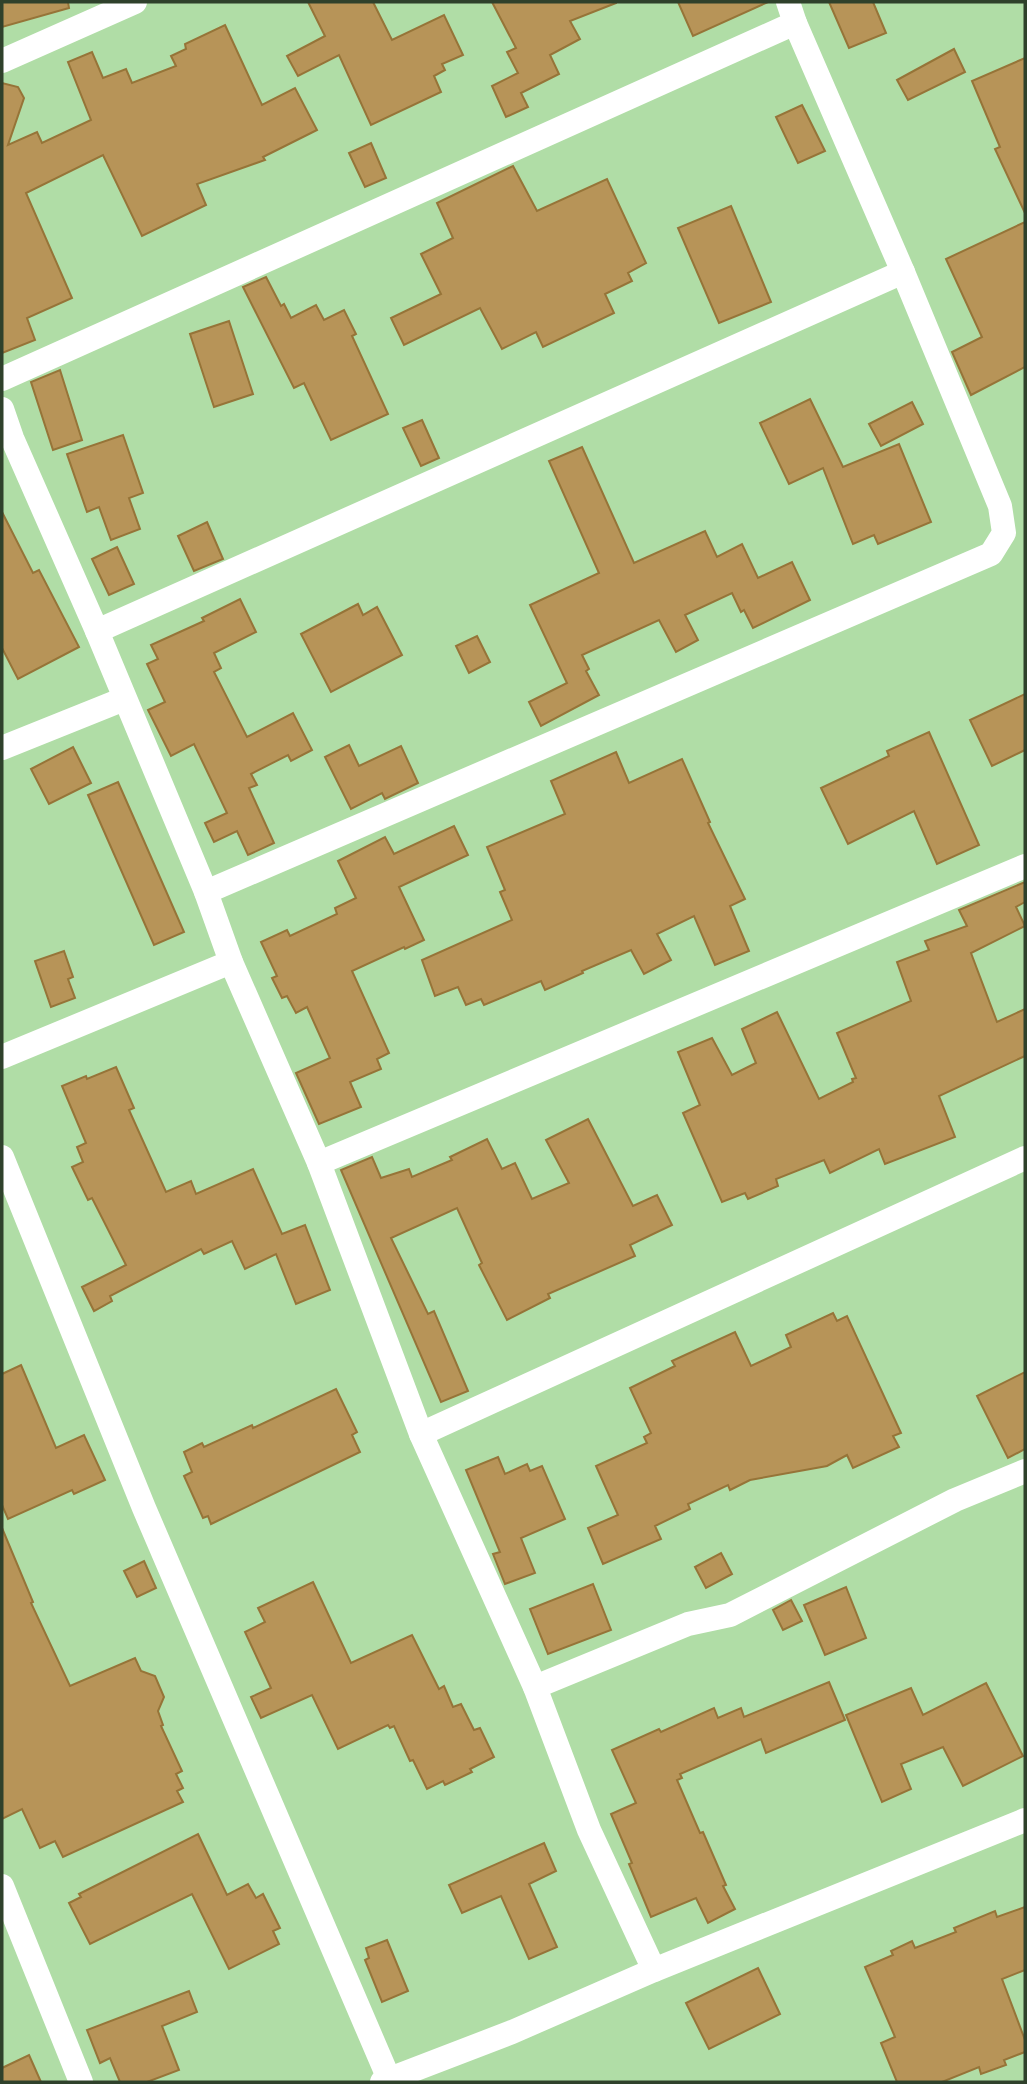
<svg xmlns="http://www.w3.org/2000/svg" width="1027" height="2084" font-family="'Noto Sans',sans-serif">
  <rect width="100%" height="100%" fill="#b0dda6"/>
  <g fill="#b79458" stroke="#967438" stroke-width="2">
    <path d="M2,2H68L69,8L2,27Z"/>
    <path d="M308,2H373L392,40L444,15L463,55L442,64L445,70L434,76L441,92L371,125L339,55L298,76L287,56L325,36Z"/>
    <path d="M492,2H616V3L570,21L580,39L550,55L559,74L521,93L528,107L506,117L492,86L518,73L507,52L516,48Z"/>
    <path d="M678,2H768L693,36Z"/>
    <path d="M829,2H873L886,33L849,48Z"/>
    <path d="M225,25L262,105L295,88L317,130L263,157L265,160L197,184L206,205L142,236L103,155L26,193L72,298L27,318L35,340L2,353V83L18,87L24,98L8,145L37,132L42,143L91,120L68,62L92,52L103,78L126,69L132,83L176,66L171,56L186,49L185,44Z"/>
    <path d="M954,49L965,72L908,100L897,80Z"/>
    <path d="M1025,58V213L995,149L1000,147L972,81Z"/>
    <path d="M802,105L825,151L798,163L776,117Z"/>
    <path d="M371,143L386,178L365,187L349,153Z"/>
    <path d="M513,166L537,211L607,179L646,263L628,273L632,281L605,294L614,313L543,347L536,332L502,349L480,308L404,345L391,318L441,294L421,254L453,238L437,203Z"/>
    <path d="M731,206L771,302L719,323L678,228Z"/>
    <path d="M1025,222V367L971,395L952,352L982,337L946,259Z"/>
    <path d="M266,277L281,306L284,304L291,318L316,305L324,320L344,310L356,334L352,336L388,414L331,440L304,383L294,388L243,287Z"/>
    <path d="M229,321L253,394L214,407L190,334Z"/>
    <path d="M60,370L82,440L53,450L31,382Z"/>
    <path d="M810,399L843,467L899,444L931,522L878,544L874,535L853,544L823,468L789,484L760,423Z"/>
    <path d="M912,402L923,424L881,446L869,424Z"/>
    <path d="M422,420L439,458L421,466L403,428Z"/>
    <path d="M123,435L143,493L129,498L140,529L111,540L99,507L87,512L67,454Z"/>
    <path d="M582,447L634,563L705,531L717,557L742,544L758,578L792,562L810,600L753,628L744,610L741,612L732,593L685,615L698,640L676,652L659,620L582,655L589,669L586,671L599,695L541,726L529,702L567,683L530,605L599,573L549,461Z"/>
    <path d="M2,512L33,573L39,570L79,647L18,679L2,648Z"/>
    <path d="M207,522L223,559L194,571L178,536Z"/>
    <path d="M117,547L134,584L109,595L92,559Z"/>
    <path d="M240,599L256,632L214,653L221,668L214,672L247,737L293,713L312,750L291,761L288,755L251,774L257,785L249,788L274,843L248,855L237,831L214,842L205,823L227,813L194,744L171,756L148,710L165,702L147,664L158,659L151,645L204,621L202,618Z"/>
    <path d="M358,604L363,615L377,607L402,655L331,692L301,634Z"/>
    <path d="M477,636L490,662L469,673L456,646Z"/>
    <path d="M1025,694V750L992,766L970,720Z"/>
    <path d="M929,732L979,845L937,864L914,811L848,844L821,788L889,756L887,751Z"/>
    <path d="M349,745L359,766L401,746L418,783L385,799L382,793L351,809L325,757Z"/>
    <path d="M73,747L91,783L49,804L31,769Z"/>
    <path d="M616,752L629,783L682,759L710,822L708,823L745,899L730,906L749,951L715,965L694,916L657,934L671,960L644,974L631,950L582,971L583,973L545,990L541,981L484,1005L481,999L466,1005L458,987L435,996L422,960L512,920L500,892L505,890L487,847L565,814L551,781Z"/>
    <path d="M118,782L184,932L154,945L88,795Z"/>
    <path d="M454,826L468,855L399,887L424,940L405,949L404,947L352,971L389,1053L377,1059L381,1069L350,1082L361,1107L319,1124L296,1073L330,1058L307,1007L296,1013L287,996L282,998L272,978L277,976L261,942L287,930L290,936L337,914L335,908L356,898L338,861L385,837L394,854Z"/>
    <path d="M1025,882V902L1016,907L1025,926L971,953L997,1022L1025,1009V1056L939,1096L955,1137L885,1164L879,1149L830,1173L824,1160L776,1179L778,1186L748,1199L745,1193L722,1202L683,1113L700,1105L678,1052L712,1038L732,1075L756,1063L742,1029L777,1012L819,1099L853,1082L852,1079L856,1078L837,1033L911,1001L897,962L929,950L925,941L967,926L959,910Z"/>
    <path d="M64,951L73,977L68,979L75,998L51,1007L35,961Z"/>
    <path d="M116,1067L134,1108L129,1110L166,1192L191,1181L196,1194L253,1169L282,1234L305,1225L330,1290L296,1304L276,1254L245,1269L232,1241L204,1254L201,1249L110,1296L112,1301L94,1311L82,1287L126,1265L92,1198L88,1200L72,1167L83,1162L77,1147L86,1143L62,1086L86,1076L87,1079Z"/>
    <path d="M588,1119L633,1206L657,1195L672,1225L630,1245L635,1256L548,1294L550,1298L507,1320L479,1265L482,1263L457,1208L391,1238L428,1314L434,1311L468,1391L441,1402L341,1170L372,1157L381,1178L409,1169L412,1177L452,1160L450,1157L487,1139L502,1169L515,1163L532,1199L569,1183L546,1140Z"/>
    <path d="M833,1313L837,1321L847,1316L901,1433L893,1436L899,1447L853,1468L847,1455L827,1466L750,1480L730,1490L728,1485L688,1504L690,1509L655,1526L661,1539L603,1564L588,1528L618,1515L596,1466L647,1443L644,1437L651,1433L630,1388L675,1366L672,1361L735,1332L751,1366L791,1347L786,1335Z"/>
    <path d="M21,1365L56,1448L84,1435L105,1480L74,1494L72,1490L8,1519L2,1505V1374Z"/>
    <path d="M1025,1372V1449L1008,1458L977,1396Z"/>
    <path d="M336,1389L357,1432L352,1435L360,1452L211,1524L208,1516L203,1518L184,1476L192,1472L184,1452L202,1443L204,1447L252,1425L253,1428Z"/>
    <path d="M498,1457L505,1474L527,1464L530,1471L542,1466L565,1519L521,1538L535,1573L505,1584L493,1554L500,1552L466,1470Z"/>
    <path d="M2,1528L33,1602L31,1603L70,1686L135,1658L141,1671L155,1676L164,1697L158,1711L163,1725L161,1726L182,1771L176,1774L183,1788L177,1791L183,1802L63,1857L55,1841L40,1848L22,1809L2,1819Z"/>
    <path d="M721,1553L732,1574L706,1588L695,1567Z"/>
    <path d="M144,1561L156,1588L137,1597L124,1571Z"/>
    <path d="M313,1582L351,1663L412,1635L439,1689L444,1686L453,1707L461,1704L474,1730L480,1728L494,1757L470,1769L472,1772L445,1785L443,1781L427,1789L413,1760L410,1761L394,1726L390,1728L388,1725L338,1749L312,1695L261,1718L251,1697L271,1688L245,1632L265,1622L258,1608Z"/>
    <path d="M593,1584L611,1630L548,1654L530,1609Z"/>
    <path d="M846,1587L866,1638L825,1655L804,1605Z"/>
    <path d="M791,1600L802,1621L783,1630L773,1610Z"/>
    <path d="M829,1682L845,1720L766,1753L761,1739L680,1774L682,1778L677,1780L700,1833L703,1832L726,1885L723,1886L735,1909L708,1923L696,1898L651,1917L629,1864L632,1863L611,1814L636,1803L612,1750L659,1729L661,1732L714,1708L718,1718L741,1708L744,1717Z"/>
    <path d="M986,1683L1023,1756L963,1786L943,1747L901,1764L911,1789L882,1802L846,1715L911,1688L923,1715Z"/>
    <path d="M198,1834L227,1895L248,1884L256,1898L263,1894L280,1928L273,1931L279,1944L229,1969L192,1894L90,1944L69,1903L81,1897L79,1894Z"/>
    <path d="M544,1843L556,1871L529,1884L557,1947L529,1959L501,1896L462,1913L449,1885Z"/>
    <path d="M1025,1907V1970L1002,1979L1025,2040V2052L1004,2060L1006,2065L981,2074L979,2067L942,2082H897L881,2043L895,2037L865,1967L893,1955L891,1951L912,1941L915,1948L956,1932L954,1928L995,1911L997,1917Z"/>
    <path d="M387,1940L408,1991L382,2002L365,1960L369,1958L366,1948Z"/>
    <path d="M758,1968L780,2014L709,2049L686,2003Z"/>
    <path d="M189,1991L197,2012L162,2026L179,2070L147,2082H120L110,2058L100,2063L87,2030Z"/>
    <path d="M29,2055L41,2082H2V2068Z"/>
  </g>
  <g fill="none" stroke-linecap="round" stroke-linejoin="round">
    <g stroke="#fff" stroke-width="24">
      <path d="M2,61L135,2"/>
      <path d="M2,379L795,23"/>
      <path d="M2,409L12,438L97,631L206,892L231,962L319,1163L421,1434L535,1687L589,1830L654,1970"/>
      <path d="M97,631L903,272"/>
      <path d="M2,748L124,699"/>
      <path d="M206,892L991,554L1004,533L1000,506L903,272L795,23L788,2"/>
      <path d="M2,1057L231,962"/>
      <path d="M2,1157L144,1508L389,2079"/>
      <path d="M319,1163L1025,866"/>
      <path d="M421,1434L1025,1158"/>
      <path d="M535,1687L688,1624L730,1615L955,1500L1025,1471"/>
      <path d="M2,1886L81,2082"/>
      <path d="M382,2082L512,2032L654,1970L1025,1820"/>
    </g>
  </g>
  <rect width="1027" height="2084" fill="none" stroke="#2f412b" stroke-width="7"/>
</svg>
